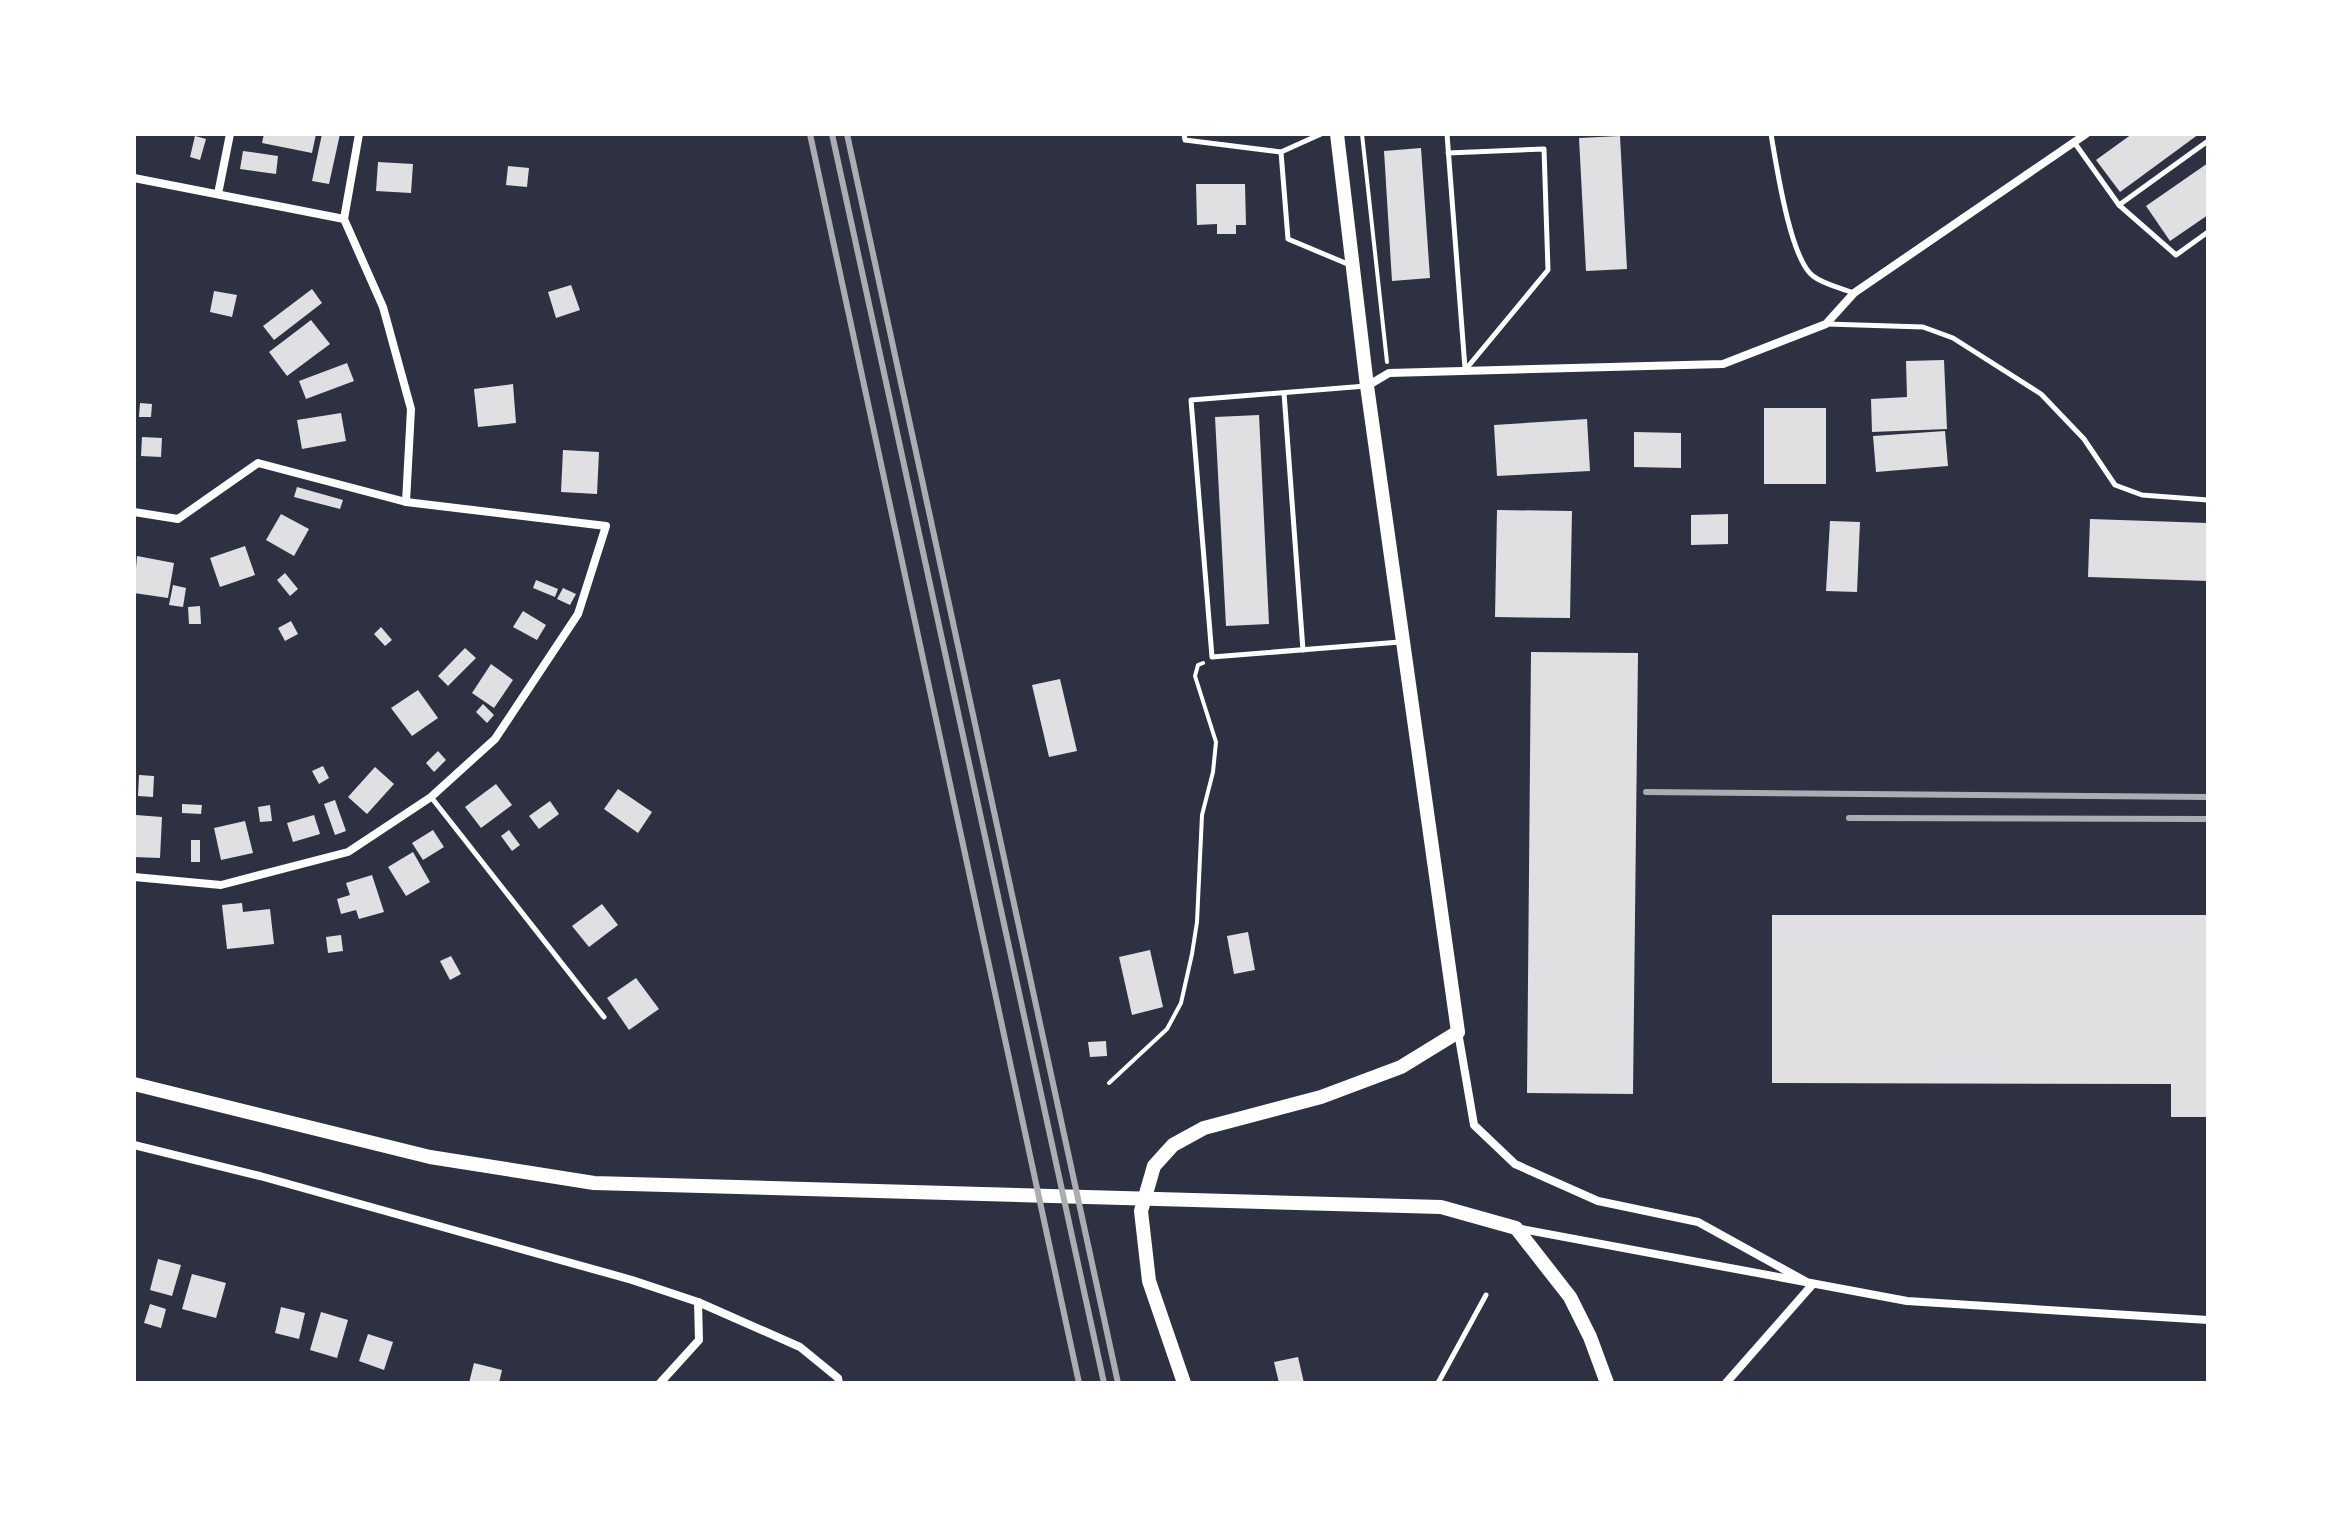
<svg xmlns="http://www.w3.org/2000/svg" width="2342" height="1517" font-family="Rubik,sans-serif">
  <rect width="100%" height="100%" fill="#2d3142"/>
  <g fill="#e0e0e3">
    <path d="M264,134H316L312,153L262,143Z"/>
    <path d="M322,134H340L329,184L312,181Z"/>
    <path d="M2132,134H2199L2120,192L2096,160Z"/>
    <path d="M195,136L206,139L200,160L190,157Z"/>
    <path d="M1620,136L1627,269L1586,271L1579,138Z"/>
    <path d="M1421,148L1430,278L1392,281L1384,151Z"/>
    <path d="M243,151L278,156L276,174L240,169Z"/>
    <path d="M378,162L413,164L411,193L376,191Z"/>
    <path d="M2208,163V215L2170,241L2146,206Z"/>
    <path d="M508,166L529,168L527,187L506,185Z"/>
    <path d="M1196,184H1245L1246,225H1236V234H1217V224L1197,225Z"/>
    <path d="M571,285L580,310L556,318L548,292Z"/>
    <path d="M312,289L322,303L274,340L263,326Z"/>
    <path d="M214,291L237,295L232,317L210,312Z"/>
    <path d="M311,320L330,344L287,376L269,352Z"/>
    <path d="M1944,360L1947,429L1872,432L1871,399L1907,397L1906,361Z"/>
    <path d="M347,363L354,381L306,399L299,381Z"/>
    <path d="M513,384L516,423L478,427L474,389Z"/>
    <path d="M140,403L152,404L151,417H139Z"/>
    <rect x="1764" y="408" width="62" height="76"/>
    <path d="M341,413L346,441L302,449L297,420Z"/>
    <path d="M1259,415L1269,624L1226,626L1215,417Z"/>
    <path d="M1587,419L1590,471L1497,476L1494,425Z"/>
    <path d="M1945,431L1948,466L1876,472L1873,436Z"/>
    <path d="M1634,432L1681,433V468L1634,467Z"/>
    <path d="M142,437L162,438L161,457L141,456Z"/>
    <path d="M563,450L599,452L597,494L561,492Z"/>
    <path d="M297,487L343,500L340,509L294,497Z"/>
    <path d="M1497,510L1572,511L1570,618L1495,617Z"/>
    <path d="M281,514L309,529L294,556L266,540Z"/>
    <path d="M1728,514V544L1691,545V515Z"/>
    <path d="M2090,519L2208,523V581L2088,577Z"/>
    <path d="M1830,521L1860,522L1857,592L1826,591Z"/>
    <path d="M245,546L255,575L220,587L210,558Z"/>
    <path d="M137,556L174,563L168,598L134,593Z"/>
    <path d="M285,573L298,589L290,596L277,580Z"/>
    <path d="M536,580L558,589L555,597L533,588Z"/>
    <path d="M173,585L186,588L183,607L169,605Z"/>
    <path d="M563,588L576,594L570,605L557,599Z"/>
    <path d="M200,606L201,624H189L188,607Z"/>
    <path d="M523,611L546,625L537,640L513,627Z"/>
    <path d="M291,621L298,634L285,641L278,628Z"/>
    <path d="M381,627L392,640L385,646L374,634Z"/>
    <path d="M465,648L476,658L448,686L438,676Z"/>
    <path d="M1531,652L1638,653L1633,1094L1527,1093Z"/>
    <path d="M491,664L513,680L494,708L472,693Z"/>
    <path d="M1060,679L1077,751L1049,757L1032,685Z"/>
    <path d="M418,690L438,718L412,736L391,708Z"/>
    <path d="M483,704L494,715L487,723L476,712Z"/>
    <path d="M438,751L446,760L434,772L426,763Z"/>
    <path d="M323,766L329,778L319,784L312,771Z"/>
    <path d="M375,767L394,784L367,814L348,797Z"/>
    <path d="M139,775L154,776L153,797L138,796Z"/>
    <path d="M496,784L512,805L481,828L465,807Z"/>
    <path d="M618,789L652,812L638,833L604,809Z"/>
    <path d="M335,800L346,831L335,835L324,804Z"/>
    <path d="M550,801L559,814L539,829L529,816Z"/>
    <path d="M182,804L202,805L201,814L182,813Z"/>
    <path d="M270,805L272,821L260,822L258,807Z"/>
    <path d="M136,815L162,817L160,858L134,857Z"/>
    <path d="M314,815L320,834L293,842L287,823Z"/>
    <path d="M245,821L253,853L221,860L214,828Z"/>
    <path d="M433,830L444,847L423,860L412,843Z"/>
    <path d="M509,830L520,845L512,851L501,836Z"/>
    <rect x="191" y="840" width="9" height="22"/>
    <path d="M413,852L430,882L406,896L388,867Z"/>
    <path d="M372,875L384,912L359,919L356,910L341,914L337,899L350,895L346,883Z"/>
    <path d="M242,903L243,912L270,909L274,944L227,949L222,905Z"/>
    <path d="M602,904L618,925L589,947L572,926Z"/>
    <path d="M1772,915H2208V1117H2171V1084L1772,1083Z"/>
    <path d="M1248,932L1255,970L1234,974L1227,936Z"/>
    <path d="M341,935L343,951L328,953L326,937Z"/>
    <path d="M1150,950L1163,1007L1132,1015L1119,957Z"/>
    <path d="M451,956L461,974L450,980L440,961Z"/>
    <path d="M636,978L659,1009L629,1030L607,998Z"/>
    <path d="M1106,1041L1107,1056L1090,1057L1088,1042Z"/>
    <path d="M158,1259L181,1265L172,1296L150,1290Z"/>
    <path d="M192,1274L226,1283L216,1318L182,1309Z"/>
    <path d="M150,1304L166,1309L161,1328L144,1323Z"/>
    <path d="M281,1307L305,1313L299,1339L275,1333Z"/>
    <path d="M321,1312L348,1320L337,1358L310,1350Z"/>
    <path d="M368,1334L393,1342L384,1370L359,1361Z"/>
    <path d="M1298,1357L1304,1383H1279L1274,1362Z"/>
    <path d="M474,1363L502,1370L499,1383H469Z"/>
  </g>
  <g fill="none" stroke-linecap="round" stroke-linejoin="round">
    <g stroke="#fff" stroke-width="4">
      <path d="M1362,134L1387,362"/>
      <path d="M1109,1083L1167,1029L1181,1003L1192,954L1197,922L1202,815L1213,772L1216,742L1195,676L1198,665L1203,663"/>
    </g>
    <g stroke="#fff" stroke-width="5">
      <path d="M1184,134L1185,140L1281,152"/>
      <path d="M1321,134L1281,152L1288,239L1350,265"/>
      <path d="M1447,134L1465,368"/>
      <path d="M1771,134C1776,163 1790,259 1813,276C1823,284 1841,288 1853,293"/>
      <path d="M2074,142L2119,205L2208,141"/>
      <path d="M1448,153L1544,149L1548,270L1466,369"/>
      <path d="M2119,205L2176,255L2208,232"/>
      <path d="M1827,324L1923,327L1953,338L2041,394L2084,439L2115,485L2142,495L2208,500"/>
      <path d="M1366,386L1191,400L1212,657L1400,642"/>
      <path d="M1284,393L1303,650"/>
      <path d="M431,797L604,1017"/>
      <path d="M1438,1383L1486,1295"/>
    </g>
    <g stroke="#fff" stroke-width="8">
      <path d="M134,178L344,219L383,307L411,409L406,502"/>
      <path d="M218,194L230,134"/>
      <path d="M344,219L359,134"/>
      <path d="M1367,386L1389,373L1723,364L1826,324L1854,293L2086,134"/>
      <path d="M134,512L178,519L258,463L406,502L606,526L578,614L495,739L431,797L348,852L221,885L134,877"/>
      <path d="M1458,1032L1474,1125L1515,1164L1598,1201L1698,1222L1805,1281"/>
      <path d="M134,1145L260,1176L632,1280L698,1302L800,1347L838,1378L839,1383"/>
      <path d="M1516,1228L1907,1301L2208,1320"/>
      <path d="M660,1383L699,1340L698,1302"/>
      <path d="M1726,1383L1812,1285"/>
    </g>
    <g stroke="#fff" stroke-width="14">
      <path d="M134,1084L430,1157L594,1183L1441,1207L1516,1228L1570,1297L1590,1337L1607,1383"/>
      <path d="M1184,1383L1149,1281L1141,1211L1154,1166L1173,1145L1204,1128L1321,1097L1401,1067L1458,1032L1367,386L1337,134"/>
    </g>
    <g stroke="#abadb3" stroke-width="6">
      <path d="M810,134L1079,1383"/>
      <path d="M832,134L1104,1383"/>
      <path d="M847,134L1118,1383"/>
      <path d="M1646,792L2208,797"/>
      <path d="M1849,818L2208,819"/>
    </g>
  </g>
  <rect width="2342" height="1517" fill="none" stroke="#ffffff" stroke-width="272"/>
</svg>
